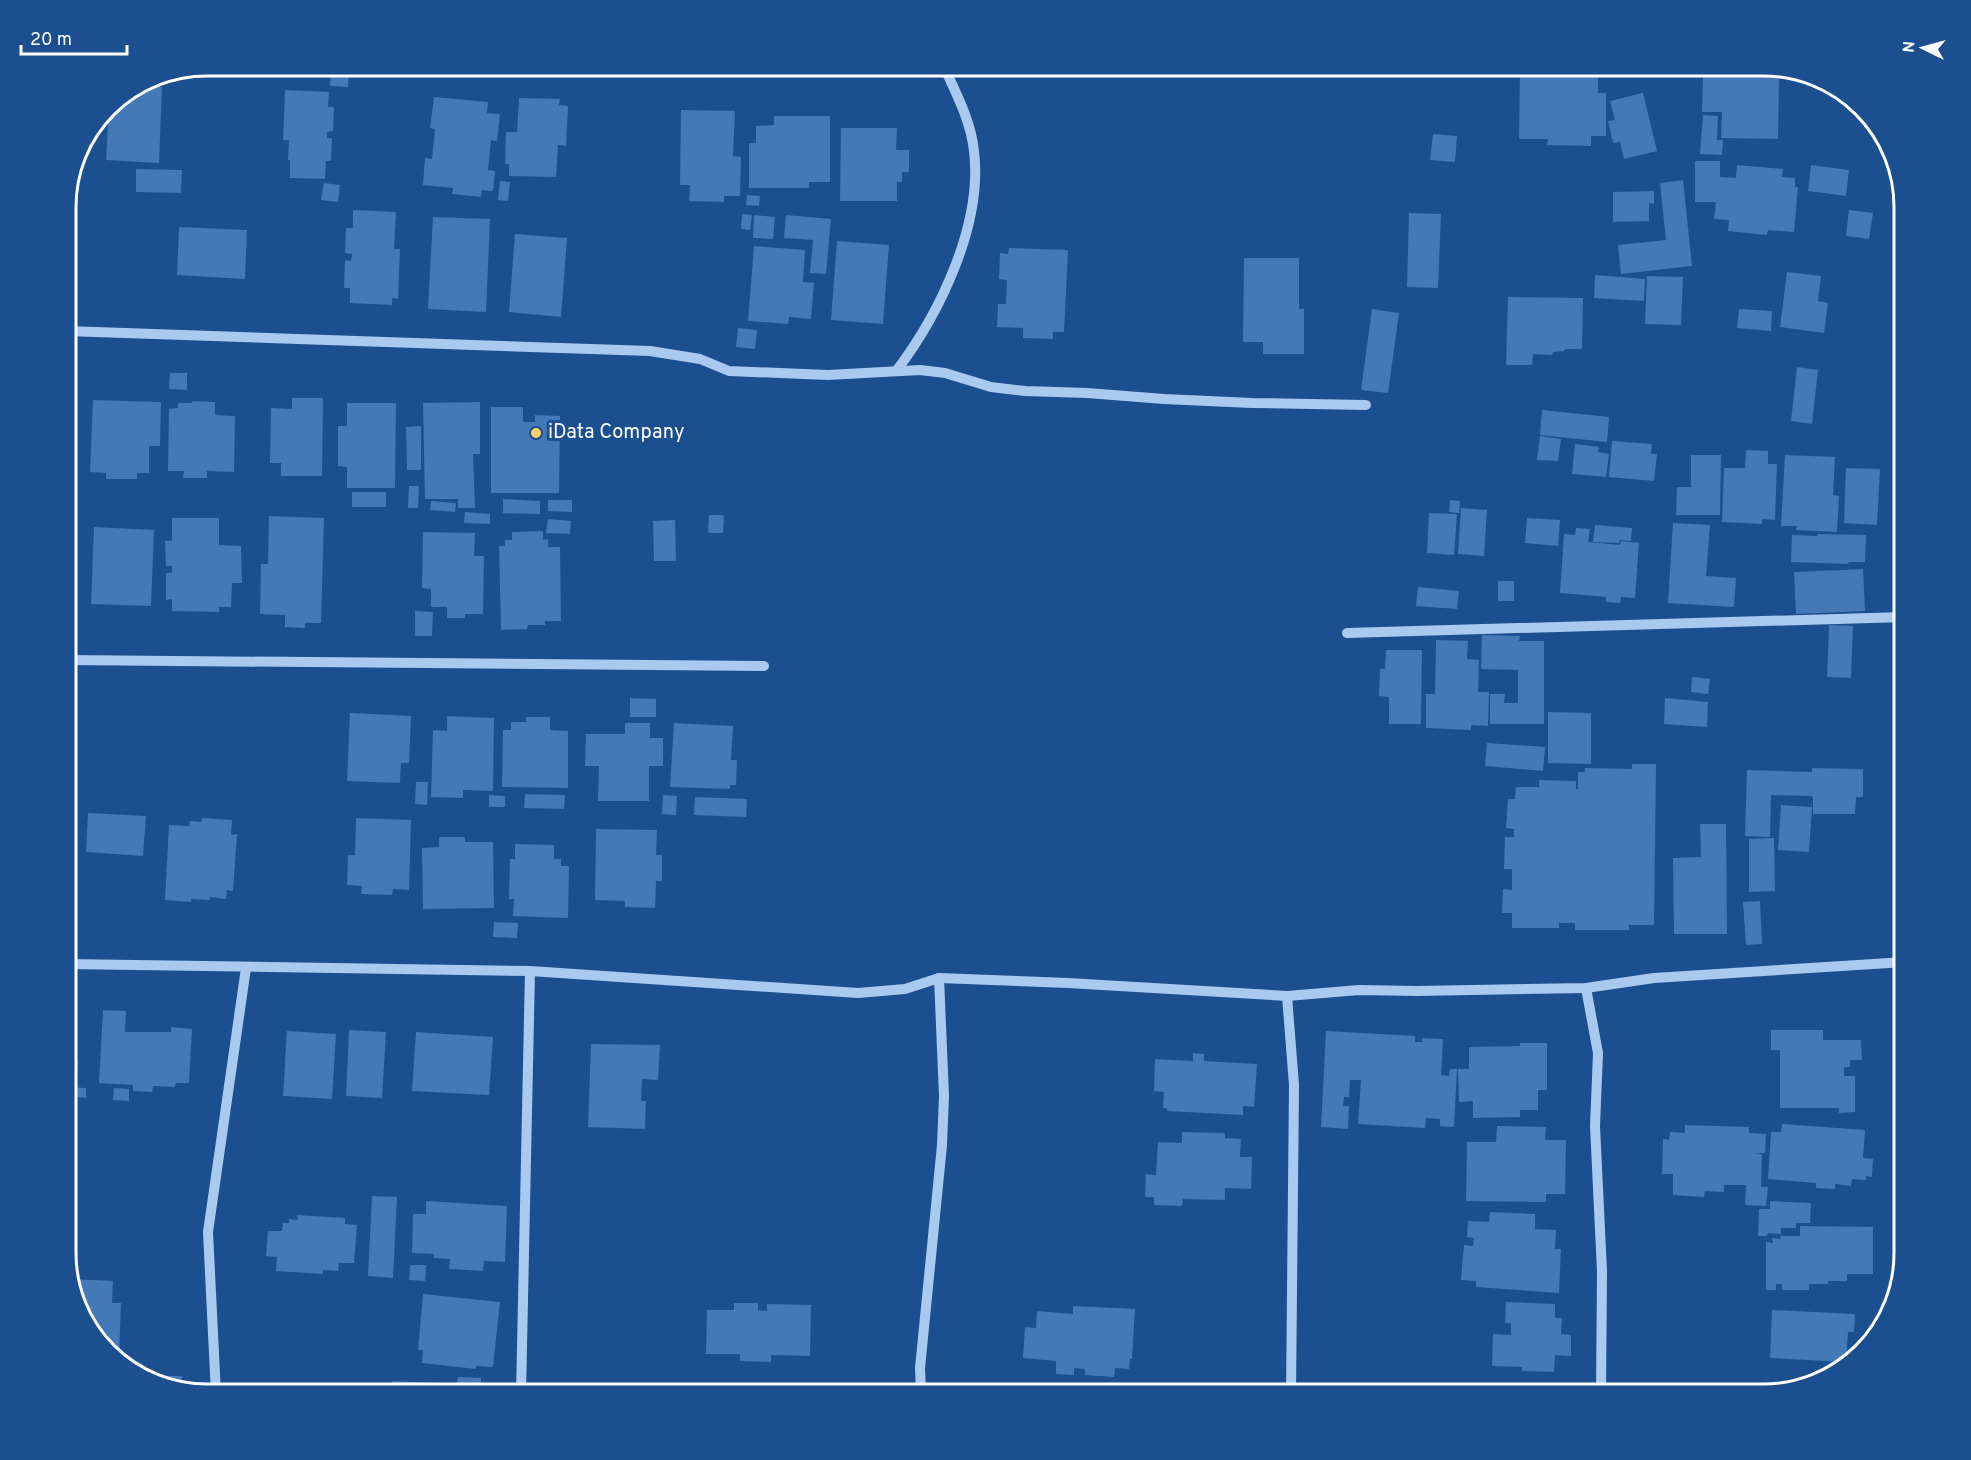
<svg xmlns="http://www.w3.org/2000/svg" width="1971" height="1460" font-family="Overpass,sans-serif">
  <rect width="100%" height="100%" fill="#1b4f8f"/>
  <g fill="#4478b7">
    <path d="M331,66L349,67L348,87L330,86Z"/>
    <path d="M1715,66H1760L1759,72H1779L1778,139L1721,138L1722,112H1702L1703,76H1714Z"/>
    <path d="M1520,70L1598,71V93H1606V136H1591V146L1547,145L1548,139H1519Z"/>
    <path d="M139,86L162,87L159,163L106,160L109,108L114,101Z"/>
    <path d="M285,90L329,92L328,107H334L333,131L327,132V138H332L331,161H326L325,179L290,178V160H288L289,140H283Z"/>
    <path d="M1643,93L1657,151L1624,159L1620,142L1613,143L1608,121L1615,120L1610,101Z"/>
    <path d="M434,97L488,102L487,113L500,114L497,141L491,140L488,170L495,171L493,191L482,190L481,197L452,194L453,188L423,185L425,158L432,159L435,129L430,128Z"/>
    <path d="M519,98L560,99L559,105L568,106L566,146L558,145L556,177L509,176V164H505L506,132H517Z"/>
    <path d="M681,110L735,111L733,156L741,157L740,196H724V202L689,201L690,185H680Z"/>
    <path d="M1703,115L1718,116L1717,140H1723L1722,155L1700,154Z"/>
    <path d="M774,116H830V182H809V188H749V143H756V126L774,125Z"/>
    <path d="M841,128H897L896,150H909V172H902V182H897V201H840Z"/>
    <path d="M1433,134L1457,136L1455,162L1430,160Z"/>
    <path d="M80,148V166H75Z"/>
    <path d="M1695,161H1720V177L1736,178L1737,165L1783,169L1782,177L1795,178V187H1798L1794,232L1768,230L1767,235L1728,231L1729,220L1714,219L1716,202H1695Z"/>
    <path d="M1811,165L1849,170L1846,196L1808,191Z"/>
    <path d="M136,169L182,170L181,193L136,192Z"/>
    <path d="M1683,180L1692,266L1621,274L1618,245L1666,240L1660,183Z"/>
    <path d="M500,181L510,182L508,201L498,200Z"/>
    <path d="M324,183L340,185L338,202L321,200Z"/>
    <path d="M1654,191V204L1649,203V221L1613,222V192Z"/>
    <path d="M747,195L760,196L759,206L746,205Z"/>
    <path d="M353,210L396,212L394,249H400L398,299L392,298V305L350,303V288H344L345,260L351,261L352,254L345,253L346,228H353Z"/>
    <path d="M1849,210L1873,213L1869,239L1846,236Z"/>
    <path d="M1409,213L1441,214L1438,288L1407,287Z"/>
    <path d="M742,214L752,215L750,230L741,229Z"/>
    <path d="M754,215L775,217L773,239L753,238Z"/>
    <path d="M786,215L831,219L826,274L810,273L813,240L784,238Z"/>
    <path d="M433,217L490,219L486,312L428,309Z"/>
    <path d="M179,227L247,230L245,279L177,275Z"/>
    <path d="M515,234L567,238L561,317L509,312Z"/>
    <path d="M837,241L889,245L883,324L831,320Z"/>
    <path d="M754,246L805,250L803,282L814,283L811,319L789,317L788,324L748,321Z"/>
    <path d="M1009,248L1068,250L1064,332H1053V339L1023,338V328L997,327L998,304H1006L1007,280L999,279L1000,253L1008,254Z"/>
    <path d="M1244,258H1299V309H1304V354H1263V342H1243Z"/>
    <path d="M1787,272L1821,276L1818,301L1828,303L1824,333L1780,327Z"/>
    <path d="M1595,275L1645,279L1644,301L1594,298Z"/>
    <path d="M1647,276L1683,277L1681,325L1645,324Z"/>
    <path d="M1508,297L1583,298L1582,349H1565L1564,351L1553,352L1552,355L1533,354L1532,365H1506Z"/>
    <path d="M1372,309L1399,313L1388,393L1361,390Z"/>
    <path d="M1739,309L1772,311L1771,331L1737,328Z"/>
    <path d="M738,328L757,330L755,349L736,347Z"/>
    <path d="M1797,367L1818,370L1812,424L1791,421Z"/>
    <path d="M170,373H187V390L169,389Z"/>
    <path d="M292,398H323L322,476H281V463H270L271,408L292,409Z"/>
    <path d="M93,400L161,402L160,446H149V473H137V479H106V473L90,472Z"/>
    <path d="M192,401L215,402V415L235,416L234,472L207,471V478H183L184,471H168L169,409L178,408V403H192Z"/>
    <path d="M480,402V454H473L475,508H458V499H425L423,403Z"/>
    <path d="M347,403H396L395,488H347V467L338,466V426H347Z"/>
    <path d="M491,407H523V422H535V415L560,416L559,493H491Z"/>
    <path d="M1542,410L1609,417L1607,442L1540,435Z"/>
    <path d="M421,426V470H407L406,427Z"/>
    <path d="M1540,436L1561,439L1558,461L1537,460Z"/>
    <path d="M1612,441L1652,444L1651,454H1657L1654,481L1609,477Z"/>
    <path d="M1575,444L1599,447L1598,452L1609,454L1606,477L1572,474Z"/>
    <path d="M1746,450L1768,451V464H1777L1775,520L1762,519V524L1722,522L1724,468H1745Z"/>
    <path d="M1691,455H1721L1720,515H1676L1677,487H1691Z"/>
    <path d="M1785,455L1835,457L1833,495L1839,496L1837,532L1796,530L1797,526H1781Z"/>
    <path d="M1846,468L1880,469L1877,525L1844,523Z"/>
    <path d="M409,486H419L418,508H408Z"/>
    <rect x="352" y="492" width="34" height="15"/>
    <path d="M503,499L540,501V514L503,513Z"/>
    <path d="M548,500H572V512L548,511Z"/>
    <path d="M1450,500L1460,501L1459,513L1449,512Z"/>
    <path d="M431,501L456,503L455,512L430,510Z"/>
    <path d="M1461,508L1487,510L1484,556L1458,554Z"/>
    <path d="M465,512L490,514V524L464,523Z"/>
    <path d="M1429,513L1457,514L1454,555L1427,553Z"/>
    <path d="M709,515H724L723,533H708Z"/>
    <path d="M269,516L324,518L321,623H305V628L285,627V615L260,614L261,564H268Z"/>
    <path d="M172,518H219V545L241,546L242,583H232L231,607H219V612L172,611V599L166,600V573H172V566H166L165,541H172Z"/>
    <path d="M1527,518L1560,520L1558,546L1525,543Z"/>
    <path d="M548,519L571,521L570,534L546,533Z"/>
    <path d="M675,520L676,561H654L653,521Z"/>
    <path d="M1673,523L1710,525L1706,576L1736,578L1734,607L1668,603Z"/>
    <path d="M1595,525L1632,528L1631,541L1620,540L1619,543L1593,542Z"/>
    <path d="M94,527L154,530L151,606L91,604Z"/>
    <path d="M1576,528L1590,529L1588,542L1620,545L1621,541L1639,543L1635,598L1621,597L1620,603L1606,602V597L1560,593L1564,534L1575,535Z"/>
    <path d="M543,531V540L548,539V547H560L561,621H545V625H528L527,629L501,630L499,546H505V540H512V532Z"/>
    <path d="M423,532L475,533L474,556H484L483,614H465V618H447V607H431V589L422,588Z"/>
    <path d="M1818,534L1866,535L1865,562H1849L1848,564L1791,562L1792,535L1817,536Z"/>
    <path d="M1863,569L1865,611L1796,614L1794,572Z"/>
    <rect x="1498" y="581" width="16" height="20"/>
    <path d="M1418,587L1459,591L1457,609L1416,606Z"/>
    <path d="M415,611L433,612L432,636H415Z"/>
    <path d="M1829,625L1853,626L1851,678L1827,677Z"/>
    <path d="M1482,635L1520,636L1519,641H1544V724H1490V694H1505L1504,703H1518V670L1481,669Z"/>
    <path d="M1436,640L1468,641L1467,659L1479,660L1478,692H1489L1488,726L1471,725V730L1426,728V694H1435Z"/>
    <path d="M1386,650H1422L1421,724H1389V697L1379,696L1380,669H1385Z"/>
    <path d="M1692,677L1710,679L1708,694L1691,692Z"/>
    <path d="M630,698L656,699V717H630Z"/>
    <path d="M1665,698L1708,702L1707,727L1664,724Z"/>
    <path d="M1548,712L1591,713V764L1548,763Z"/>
    <path d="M350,713L411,716L409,763H401L400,783L347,781Z"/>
    <path d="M447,716L494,718L493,791L463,790V798L431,797L433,730L447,731Z"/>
    <path d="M526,717H550V730L568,731V788L502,787L503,730H511V722H526Z"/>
    <path d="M625,723H650V738H663V766H649V801H598L599,766H585L586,734H625Z"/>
    <path d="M674,723L733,726L731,760H737L736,785H730V789L670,787Z"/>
    <path d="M1487,743L1545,747L1543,771L1485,766Z"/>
    <path d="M1632,764H1656L1654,925H1629V930H1575V923H1559V928H1512V913H1502L1503,889L1512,890V869H1504L1505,837H1514V829L1506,828L1508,799H1515L1516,787H1539V780L1576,781V789H1578V772H1585V768L1632,769Z"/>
    <path d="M1812,768L1863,769V797H1856L1855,814H1813V797L1811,796L1771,795L1770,837L1745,836L1747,770L1812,772Z"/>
    <path d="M416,782H428L427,805L415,804Z"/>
    <path d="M525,794L565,795L564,809L524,808Z"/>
    <path d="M489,795L505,796V807H489Z"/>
    <path d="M663,795L677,796L676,815L662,814Z"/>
    <path d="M695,797L747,799L746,817L694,815Z"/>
    <path d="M1781,805L1812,807L1809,852L1778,850Z"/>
    <path d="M66,808L76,809L72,889H66Z"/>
    <path d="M88,813L146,816L143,856L86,852Z"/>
    <path d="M202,818L232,820L231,835L237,834L233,891L227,890L226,899L210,897V900L191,899V902L165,900L169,825L189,826L190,821L202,822Z"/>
    <path d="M356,818L411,820L409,890L393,889L392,895L361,894L362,886L347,885L348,855H355Z"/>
    <path d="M1700,824H1726L1727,934H1674L1673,858L1701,857Z"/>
    <path d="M596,829L657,830L656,855H662V881H656L655,908L625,907V901L595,900Z"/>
    <path d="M439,837H465V842H493L494,908L423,909L422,848L439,847Z"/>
    <path d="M1774,838L1775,891L1749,892V839Z"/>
    <path d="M515,844L554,845V859H561V866H569L568,918L513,916L514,899H509L510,859H515Z"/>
    <path d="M1760,901L1762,944L1746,945L1743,902Z"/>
    <path d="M494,922L518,923L517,938L493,937Z"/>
    <path d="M103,1010L126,1011L125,1032H171V1027L192,1029L189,1083H176L175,1087L153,1086L152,1092L133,1091V1085L99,1083Z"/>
    <path d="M349,1030L386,1032L382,1098L346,1096Z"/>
    <path d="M1771,1030H1823V1040H1861L1862,1060H1850V1067H1844V1076H1855V1112L1839,1113V1108H1780V1050H1771Z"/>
    <path d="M287,1031L336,1034L332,1099L283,1096Z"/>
    <path d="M1326,1031L1415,1036V1042H1422V1038L1443,1039L1441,1075L1449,1076L1450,1069H1457L1454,1127L1440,1126V1119L1426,1118L1425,1128L1358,1124L1361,1080H1350L1349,1097H1344L1343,1106H1349L1348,1129L1321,1127Z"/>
    <path d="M416,1032L493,1037L489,1095L412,1091Z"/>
    <path d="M1520,1043H1547V1090H1538V1110H1520V1117L1473,1118V1101L1459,1102L1458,1069H1469V1047L1520,1046Z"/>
    <path d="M591,1044L660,1045L658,1080L642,1079L641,1101H646L645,1129L588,1127Z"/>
    <path d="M1193,1053L1204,1054V1061L1257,1064L1254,1107L1243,1106V1115L1167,1111V1108H1163L1164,1092L1154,1091L1155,1059L1193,1061Z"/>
    <path d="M66,1060L78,1061L77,1073L66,1072Z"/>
    <path d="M66,1087L86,1088V1098L66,1096Z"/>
    <path d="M114,1088L129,1089V1101L113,1100Z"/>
    <path d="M1782,1124L1865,1130L1863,1158L1873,1159L1872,1177L1866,1176V1180L1852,1179L1851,1186L1835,1184V1189L1816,1188V1183L1768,1179L1771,1132H1781Z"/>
    <path d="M1685,1125L1749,1127V1133L1766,1134L1765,1153H1753L1762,1154L1761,1187H1768L1766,1206L1745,1205L1746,1185H1724V1192L1705,1191L1704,1197L1673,1195V1174H1662L1663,1139L1669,1140L1670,1132L1685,1133Z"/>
    <path d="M1497,1126L1546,1127L1545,1140H1566L1565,1194H1546V1202L1466,1201L1467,1142H1496Z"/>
    <path d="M1182,1132L1225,1133V1138L1241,1139L1240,1157H1252L1251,1189L1225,1188V1200L1183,1199L1182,1206L1154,1205V1197H1145L1146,1174L1156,1175L1158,1142L1182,1143Z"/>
    <path d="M372,1196L397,1197L393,1278L368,1276Z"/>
    <path d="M426,1201L507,1206L505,1262L484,1261L483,1271L449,1269L450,1259L434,1258V1254L412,1253L413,1214H426Z"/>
    <path d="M1770,1201L1811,1203L1810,1223H1796V1228H1781V1234L1768,1233L1767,1236H1758L1759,1209H1770Z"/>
    <path d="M1490,1212L1535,1214V1229L1556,1230L1555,1249H1561L1559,1293L1476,1287V1281L1461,1280L1464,1245L1473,1246L1474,1238L1467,1237L1468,1221L1489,1222Z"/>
    <path d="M297,1215L345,1218V1224L357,1225L354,1263H339L338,1271L323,1270V1274L276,1271L277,1257L266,1256L268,1231H282L283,1223H289V1219L298,1220Z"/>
    <path d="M1800,1226L1873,1227V1274H1847V1281H1828V1284H1809V1290H1782V1284H1776V1290H1766V1242L1773,1243L1772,1238L1781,1239L1780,1236H1800Z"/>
    <path d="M410,1265H426L425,1281L409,1280Z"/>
    <path d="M71,1279L113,1281L112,1303H121L119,1355H113L81,1316Z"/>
    <path d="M423,1294L500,1302L493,1367L476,1366V1369L422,1363L423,1350H418Z"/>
    <path d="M1506,1302L1555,1304V1318H1562L1561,1334L1571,1335V1356L1555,1355L1554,1372L1522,1371V1367L1492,1366L1493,1334L1511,1335V1323H1505Z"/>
    <path d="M734,1303H758V1310L767,1311V1304L811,1305L810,1356L771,1355V1362L740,1361V1354H706L707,1310H734Z"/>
    <path d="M1073,1306L1135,1309L1132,1359H1130L1129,1369L1115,1368L1114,1377L1085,1375V1369L1074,1368V1375L1056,1374V1361L1023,1358L1025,1327L1036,1328L1037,1311L1073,1314Z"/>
    <path d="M1772,1310L1855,1314L1854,1332H1848L1846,1362L1770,1358Z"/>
    <path d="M154,1376H182L181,1385Z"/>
    <path d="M458,1377L481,1378V1385L507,1386V1394H391L392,1381L457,1384Z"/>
    <path d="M1769,1385H1788V1388L1769,1393Z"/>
    <path d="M1680,1386L1694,1387L1693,1394H1679Z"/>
    <rect x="757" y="1389" width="57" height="5"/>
    <path d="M1357,1390L1423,1392V1394H1357Z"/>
  </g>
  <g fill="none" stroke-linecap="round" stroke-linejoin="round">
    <g stroke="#a9c9ee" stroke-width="10">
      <path d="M856,66L945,69L1086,66"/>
      <path d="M1902,193L1905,478"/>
      <path d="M66,331L650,351L700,359L729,371L828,375L920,370L945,373L991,387L1025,391L1087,393L1164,399L1252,403L1366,405"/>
      <path d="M897,370C940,313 983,224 974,151C971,122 957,95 945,69"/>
      <path d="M1347,633L1905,617"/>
      <path d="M66,660L764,666"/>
      <path d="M66,964L530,971L858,993L905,989L939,978L1068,983L1287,996L1359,990L1417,991L1586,988L1654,978L1905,962"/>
      <path d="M1586,988L1598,1053L1595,1126L1602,1271L1601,1394"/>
      <path d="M1287,996L1294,1085L1291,1394"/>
      <path d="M216,1394L208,1232L246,968"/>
      <path d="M521,1394L530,971"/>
      <path d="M921,1394L920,1368L942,1145L944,1096L939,978"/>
    </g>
  </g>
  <circle fill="#ffd166" stroke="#1b4f8f" stroke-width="2" cx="536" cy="433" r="6"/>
  <g text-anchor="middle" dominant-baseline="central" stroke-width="6" stroke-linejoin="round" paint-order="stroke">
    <g font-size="20" fill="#fff" stroke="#1b4f8f" text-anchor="start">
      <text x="548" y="433">iData Company</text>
    </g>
  </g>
  <path d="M0 0H1971V1460H0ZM207 76H1763A131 131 0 0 1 1894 207V1253A131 131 0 0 1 1763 1384H207A131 131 0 0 1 76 1253V207A131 131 0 0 1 207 76Z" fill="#1b4f8f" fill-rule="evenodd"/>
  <path fill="none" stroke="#fff" stroke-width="3" d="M207 76H1763A131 131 0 0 1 1894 207V1253A131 131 0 0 1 1763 1384H207A131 131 0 0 1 76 1253V207A131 131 0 0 1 207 76Z"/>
  <g transform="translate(1923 48) rotate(275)" stroke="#1b4f8f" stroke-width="4.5" paint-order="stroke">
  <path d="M0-4.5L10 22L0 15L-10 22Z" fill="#ffffff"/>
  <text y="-9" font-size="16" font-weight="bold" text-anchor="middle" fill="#ffffff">N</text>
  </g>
  <path d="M21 45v9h106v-9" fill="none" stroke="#ffffff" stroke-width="3"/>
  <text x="30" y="45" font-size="18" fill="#ffffff" stroke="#1b4f8f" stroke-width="4.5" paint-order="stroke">20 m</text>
</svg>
